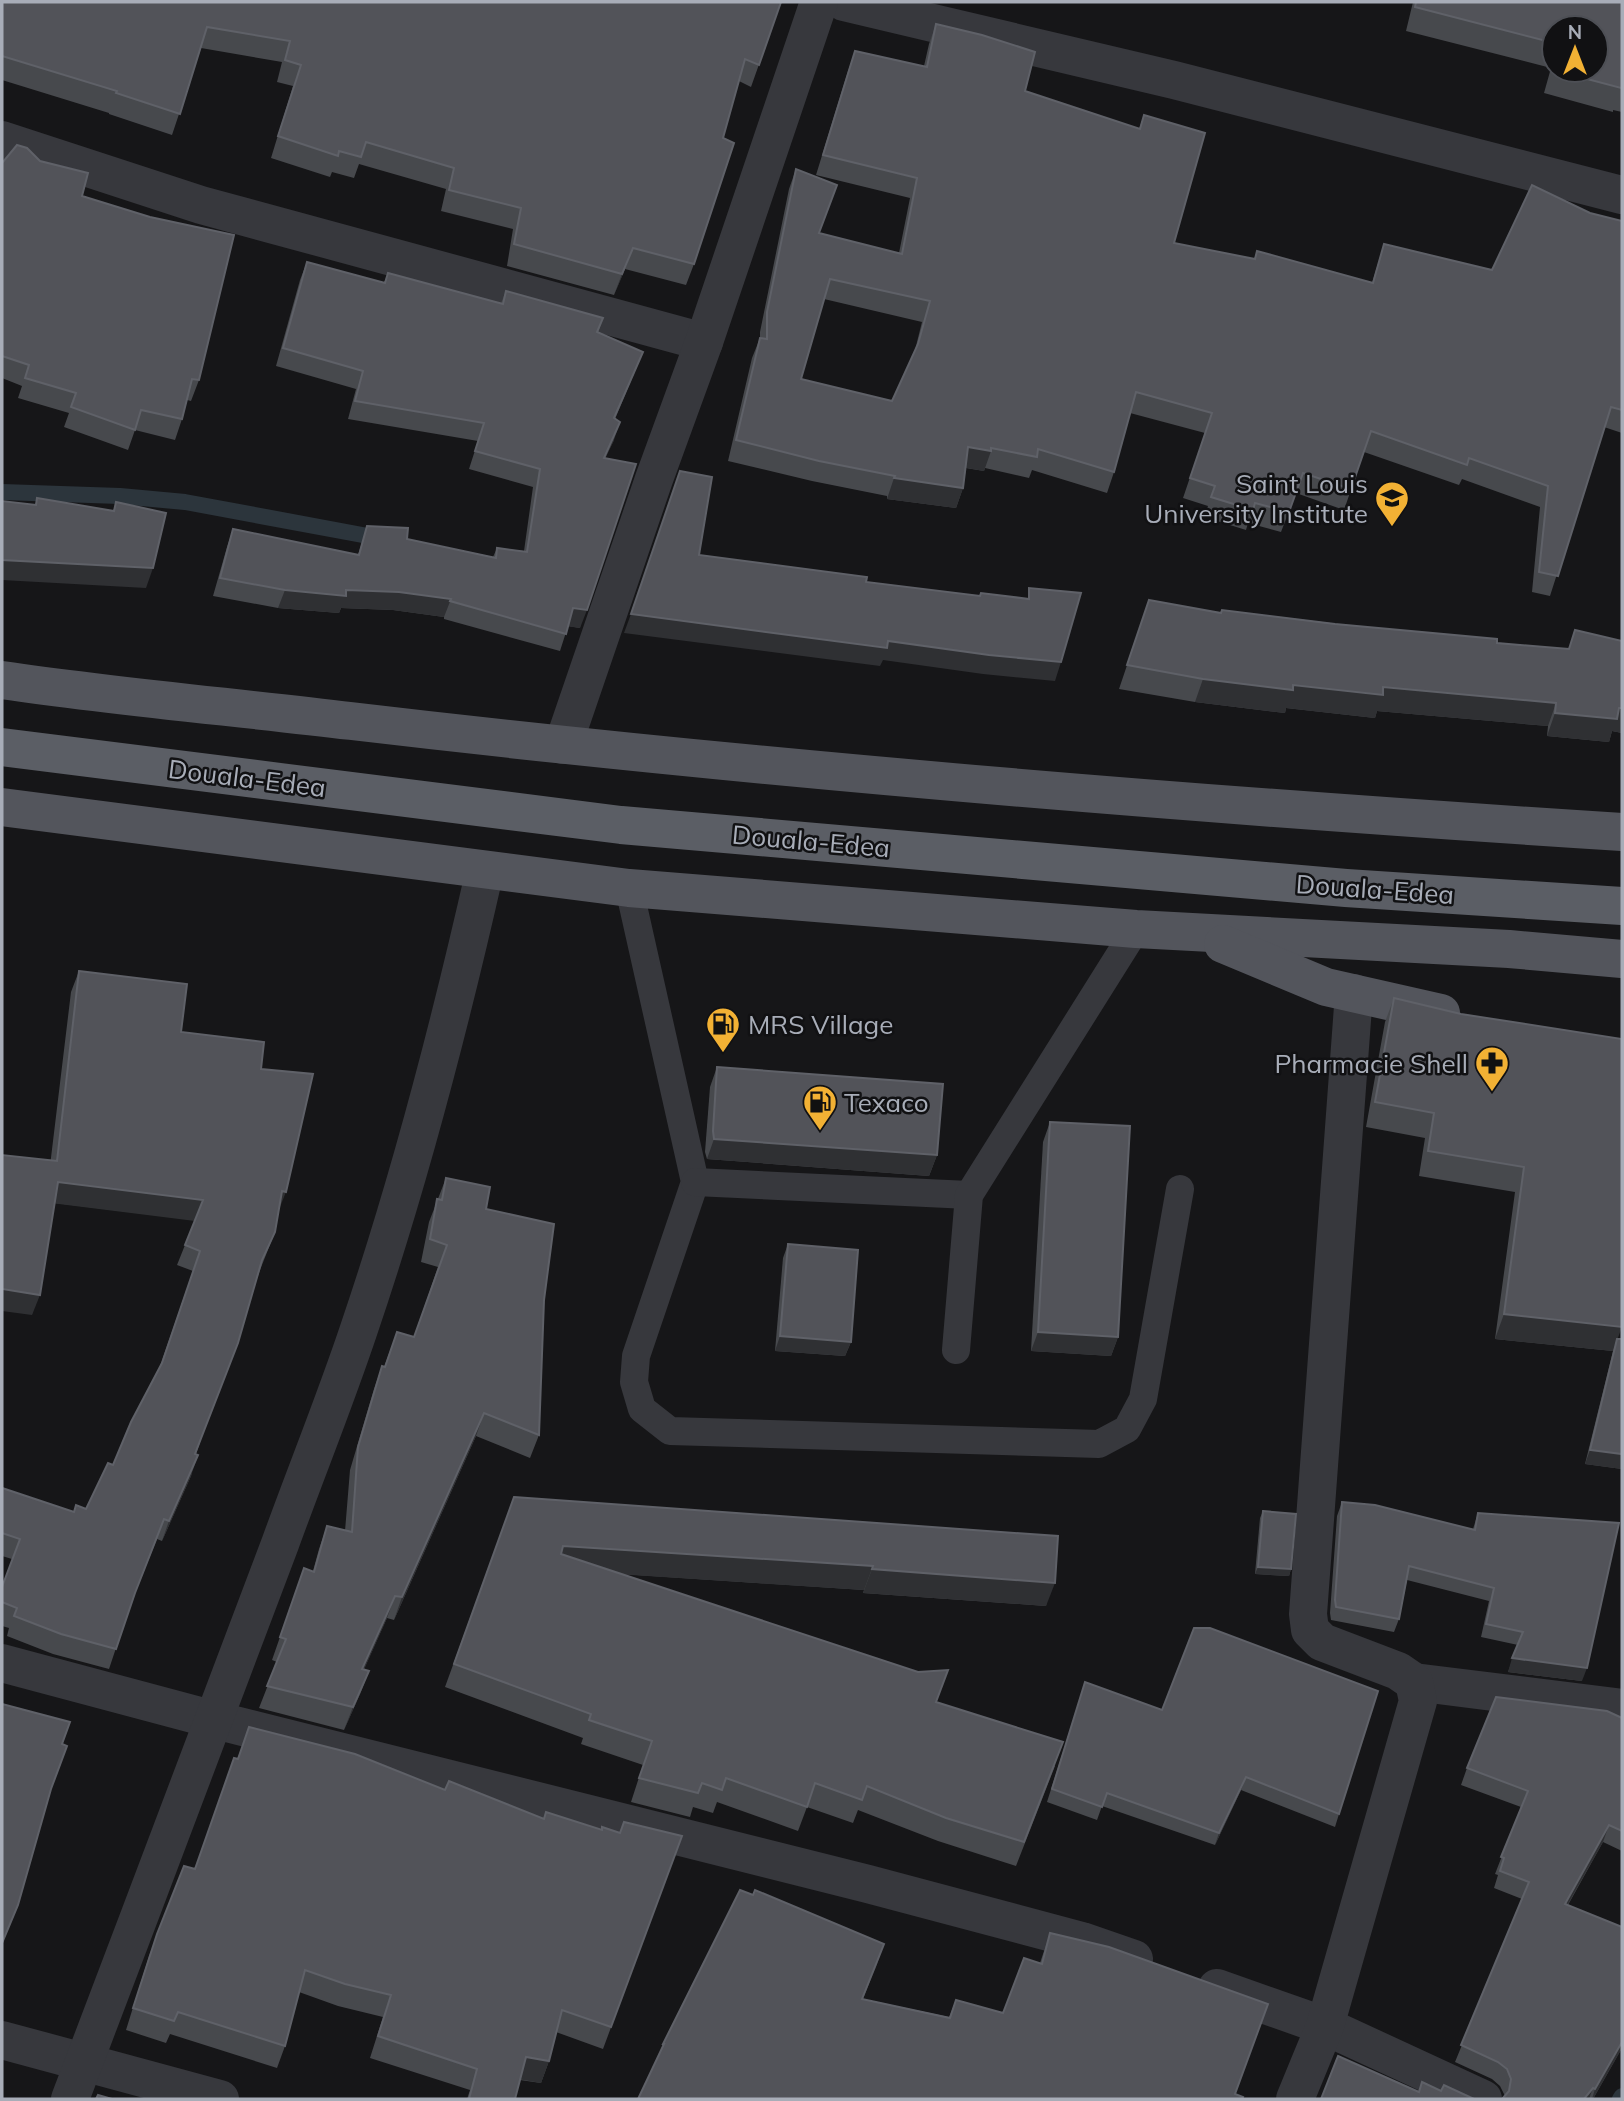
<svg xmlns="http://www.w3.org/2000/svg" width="1624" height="2101" font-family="Mulish,sans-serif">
  <rect width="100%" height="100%" fill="#161618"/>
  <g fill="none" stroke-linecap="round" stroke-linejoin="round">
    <g stroke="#2c353c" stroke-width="16">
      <path d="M2,492L120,496L185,502L384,539"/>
      <path d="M1620,2099L1622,2096"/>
    </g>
    <g stroke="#37383d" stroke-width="28">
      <path d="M629,888L695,1182L636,1356L634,1382L642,1409L670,1431L1099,1444L1127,1429L1143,1399L1180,1189"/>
      <path d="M695,1182L969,1195"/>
      <path d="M956,1350L969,1195L1136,929"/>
    </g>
    <g stroke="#37383d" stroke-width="38">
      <path d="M844,2L1174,80L1622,195"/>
      <path d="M2,140L201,205L704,342"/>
      <path d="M563,745L654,479L704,342L819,2"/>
      <path d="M2,1663L215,1720L868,1884L1082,1941L1134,1959"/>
      <path d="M1414,1682L1622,1708"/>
      <path d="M1217,1988L1325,2026L1483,2099"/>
      <path d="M2,2040L220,2099"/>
      <path d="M70,2099C140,1914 211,1729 280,1544C306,1472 335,1401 359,1329C410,1179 450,1025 485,870"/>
      <path d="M1295,2099L1325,2026L1418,1701L1414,1682L1398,1671L1322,1642L1310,1630L1308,1614L1354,993"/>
    </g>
    <g stroke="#53555c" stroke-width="38">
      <path d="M2,680C118,697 235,707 351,721C774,771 1198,805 1622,832"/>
      <path d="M2,807L629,888L1136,929L1509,949L1622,959"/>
      <path d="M1223,944L1326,987L1441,1013"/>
    </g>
    <path stroke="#5b5e65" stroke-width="38" d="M2,747L621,825L1346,888L1622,906"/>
  </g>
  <g fill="#47494d" fill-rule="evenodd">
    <path d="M2,2H781L751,87L739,81L723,138L694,264L686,285L625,269L614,295L507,266L513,229L441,211L446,189L359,164L354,178L332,172L330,177L271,158L293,86L277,82L282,62L201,48L172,135L109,114V113L2,80Z"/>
    <path d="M1413,2H1622V112L1613,110V112L1544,93L1551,68L1406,31ZM1554,28L1596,70H1554Z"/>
    <path d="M936,24L1025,91L1139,129L1144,115L1174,243L1372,283L1384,244L1492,270L1590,213L1622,221V433L1604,427L1550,596L1532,592L1540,507L1462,479L1459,485L1364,452L1344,510L1296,493L1281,532L1248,523L1246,530L1204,517L1208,506L1183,498L1205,433L1130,413L1114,472L1107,493L1032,470L1029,478L985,468L984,471L966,468L963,488L956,508L887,499V496L812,481L728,461L752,358L760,338V332L789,189L796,169L819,233L899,253L910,198L816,175L848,71L855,51L924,66L929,44ZM824,299L922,322L914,354L892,401L801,379Z"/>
    <path d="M40,161L82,196L199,380L191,401L187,400L182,419L175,440L135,430L128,450L64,427L69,413L18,398L22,386L2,378V163Z"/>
    <path d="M307,262L384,283L388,273L501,303L506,291L603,318L598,333L643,352L615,419L614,440L605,458L580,628L568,626L560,651L444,619V617L393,610L341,608L339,613L278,608L213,596L227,547L233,529L358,555L367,526L407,539L493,557L497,548L524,551L533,487L469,469L478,441L348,419L356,389L276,366L300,280Z"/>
    <path d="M1149,600L1221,613L1222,610L1497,643L1569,649L1622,641V733L1612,731L1609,742L1547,736L1548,726L1377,711L1375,718L1286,708L1285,713L1195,702L1119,689Z"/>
    <path d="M79,971L181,1032L261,1069L278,1212L275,1232L260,1270L196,1454L191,1476L162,1541L157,1539L131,1603L109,1669L53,1654L7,1636L9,1628L2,1626V1587L12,1559L2,1556V1488L74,1512L86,1509L113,1465L160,1366L193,1271L177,1265L195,1220L55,1203L32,1315L71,992Z"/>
    <path d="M1394,998L1461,1014L1617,1339H1622V1469L1585,1464L1613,1351L1495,1339L1515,1192L1419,1176L1425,1138L1366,1127L1385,1022Z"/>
    <path d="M717,1067L937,1155L929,1176L707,1159L705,1152L710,1087Z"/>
    <path d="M1050,1122L1118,1337L1111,1356L1031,1351L1043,1142Z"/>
    <path d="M446,1178L486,1209L544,1300L539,1435L530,1458L476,1436L394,1620L387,1618L364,1669L369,1671L360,1694L344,1730L259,1708L277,1662L272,1660L304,1568L313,1571L319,1549L327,1526L345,1531L350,1470L374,1389L382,1366L384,1367L397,1332L414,1337L438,1267L421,1262L429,1222Z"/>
    <path d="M788,1244L851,1342L845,1356L775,1351L783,1258Z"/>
    <path d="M514,1497L1058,1536L1046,1606L863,1593L864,1590L621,1574L937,1702L1055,1766L1016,1866L938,1841L858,1810L853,1823L807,1807L798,1831L717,1802L713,1813L693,1807L690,1817L631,1802L643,1765L581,1744L583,1738L445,1687Z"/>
    <path d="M1342,1502L1473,1529L1478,1513L1582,1681L1508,1672L1518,1645L1481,1637L1489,1601L1407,1580L1399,1619L1394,1632L1331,1620L1330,1613L1337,1516Z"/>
    <path d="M1263,1511L1291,1569L1289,1576L1255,1574L1260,1518Z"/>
    <path d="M1085,1682L1339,1814L1335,1827L1241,1790L1215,1845L1102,1806L1097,1820L1047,1802Z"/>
    <path d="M1622,1718V1851L1603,1842L1568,1905L1622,2048L1593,2099H1502L1505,2096L1500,2086L1492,2079L1455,2062L1522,1899L1494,1888L1498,1875L1495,1874L1521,1807L1461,1785L1467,1768Z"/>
    <path d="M238,1759L445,1790L544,1819L601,1830L620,1833L682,1836L603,2049L556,2032L549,2061L541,2083L520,2080L515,2099H467L470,2090L370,2058L383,2017L338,2006L299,1992L285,2046L277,2068L170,2034L166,2043L126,2030L149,1956L184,1866L195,1869Z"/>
    <path d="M753,1895L884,1944L863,1999L949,2017L956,2000L1003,2013L1040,1963L1050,1933L1235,2094L657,2060L663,2044Z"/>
  </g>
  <g fill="#2f3033">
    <path d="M633,248L625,269L614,295L622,274Z"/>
    <path d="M643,352L636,369L607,436L614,418Z"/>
    <path d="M620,422L614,440L597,476L604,458Z"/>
    <path d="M968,447L991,451L984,471L961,467Z"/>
    <path d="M894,478L963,488L956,508L887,499Z"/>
    <path d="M2,560L153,568L146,588L2,580Z"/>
    <path d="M285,590H346L399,592L451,599L444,617L393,610L341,608L339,613L278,608Z"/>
    <path d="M573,608L587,610L580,628L566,626Z"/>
    <path d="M631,614L888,641L1061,662L1055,681L983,674L883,660L880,666L624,633Z"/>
    <path d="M1203,679L1293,685L1383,687L1556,703L1548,726L1377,711L1375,718L1286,708L1285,713L1195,702Z"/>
    <path d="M1619,708H1622V733L1612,731L1609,742L1547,736L1555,713Z"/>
    <path d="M714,1139L937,1155L929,1176L707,1159Z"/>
    <path d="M58,1182L203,1200L195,1221L51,1203Z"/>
    <path d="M282,1191L286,1192L278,1212Z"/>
    <path d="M2,1289L40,1295L32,1315L2,1311Z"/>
    <path d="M1504,1314L1622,1327L1613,1351L1495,1339Z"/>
    <path d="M1038,1332L1118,1337L1111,1356L1031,1351Z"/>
    <path d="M780,1336L851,1342L845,1356L775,1351Z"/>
    <path d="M484,1413L476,1436L394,1620L402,1597Z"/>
    <path d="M1590,1450L1622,1454V1469L1585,1464Z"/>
    <path d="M198,1455L191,1476L162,1541L169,1521Z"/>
    <path d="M563,1546L873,1566L864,1590L554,1570Z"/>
    <path d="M1258,1567L1291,1569L1289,1576L1255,1574Z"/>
    <path d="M872,1569L1055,1583L1046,1606L863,1593Z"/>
    <path d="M395,1596L387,1618L354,1692L362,1669Z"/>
    <path d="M1512,1658L1587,1668L1582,1681L1508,1672Z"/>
    <path d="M369,1671L360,1694L344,1730L353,1707Z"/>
    <path d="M1246,1777L1241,1790L1215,1845L1219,1833Z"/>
    <path d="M1609,1825L1603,1842L1559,1920L1565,1904Z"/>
    <path d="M884,1944L876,1967L853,2022L862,1999Z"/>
    <path d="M1622,2042V2048L1593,2099H1592L1595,2089Z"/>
    <path d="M526,2057L549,2061L541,2083L518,2079Z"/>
    <path d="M1593,2088L1589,2099H1584Z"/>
  </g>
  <g fill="#525359" stroke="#5f6168" stroke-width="2" fill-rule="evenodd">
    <path d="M2,2H781L759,65L745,59L723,138L734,143L694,264L633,248L622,274L514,244L521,208L449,190L454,168L366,142L361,157L339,151L338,156L278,136L301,65L285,60L290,41L207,27L180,114L116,93L117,91L2,56Z"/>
    <path d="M1416,2H1622V87L1621,88L1553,70L1554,65V70H1596V28H1554V43L1415,7Z"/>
    <path d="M936,24L982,35L1035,52L1025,91L1140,129L1144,115L1205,133L1174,243L1255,259L1257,251L1373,283L1384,244L1492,270L1532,185L1590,213L1622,221V410L1611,407L1558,576L1539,572L1548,486L1469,458L1467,465L1371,431L1351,489L1303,473L1289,512L1255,503L1253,510L1211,497L1215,486L1190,478L1212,413L1136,392L1114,472L1038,449L1037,457L991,448V451L968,447L963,488L894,478L895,476L819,461L736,440L760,338L767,339V312L796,169L837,185L819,233L902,254L917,178L823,155L855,51L927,67ZM830,279L930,301L918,344L892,401L801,379Z"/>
    <path d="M17,145L27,148L40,161L88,173L82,196L150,217L234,235L199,380L192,379L182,419L141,410L135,430L71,407L76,393L25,378L29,365L2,356V163Z"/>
    <path d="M307,262L385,283L388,273L503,304L506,291L603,318L597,332L643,352L614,418L620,422L604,458L636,464L587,610L573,608L566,634L450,601L451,599L399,592L346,590V596L285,590L220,578L233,529L359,555L367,526L408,528L407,539L496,558L497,548L527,552L540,469L475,451L484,423L355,401L363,371L283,348Z"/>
    <path d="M680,471L712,477L699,555L867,577L866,582L980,596L981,593L1029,599V588L1081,593L1061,662L989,655L888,641L887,648L631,614Z"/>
    <path d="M37,498L114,511L116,502L166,513L153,568L2,560V501L36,505Z"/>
    <path d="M1149,600L1221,613L1222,610L1335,624L1497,639V643L1569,649L1575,630L1622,641V708H1619L1617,719L1555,713L1556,703L1383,687V695L1293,685V690L1203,679L1127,665Z"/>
    <path d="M79,971L187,984L181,1032L264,1042L261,1069L313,1074L286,1192L282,1191L275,1232L262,1260L238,1343L195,1454L198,1455L169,1521L164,1519L135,1593L116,1649L61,1634L14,1616L17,1608L2,1602V1587L20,1539L2,1533V1488L74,1512L76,1505L86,1509L108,1463L113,1465L131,1422L162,1363L200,1251L185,1245L203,1200L58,1182L40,1295L2,1289V1155L57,1161Z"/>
    <path d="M1394,998L1461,1014L1622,1039V1327L1504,1314L1524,1167L1428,1151L1434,1113L1375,1102Z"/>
    <path d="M717,1067L943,1084L937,1155L714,1139L713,1131Z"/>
    <path d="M1050,1122L1130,1126L1118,1337L1038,1332Z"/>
    <path d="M446,1178L490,1187L486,1209L554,1224L544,1300L539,1435L484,1413L402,1597L395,1596L362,1669L369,1671L353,1707L267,1686L286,1639L280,1637L304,1568L314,1572L327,1526L352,1532L358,1447L382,1366L385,1367L397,1332L414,1337L447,1245L430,1239L437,1199L442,1200Z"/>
    <path d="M788,1244L858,1250L851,1342L780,1336Z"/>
    <path d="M1617,1339H1622V1454L1590,1450Z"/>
    <path d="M514,1497L1058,1536L1055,1583L872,1569L873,1566L563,1546L561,1554L918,1672L948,1670L936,1702L1063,1742L1024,1842L946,1818L867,1786L862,1800L815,1783L807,1807L726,1778L722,1790L702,1783L698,1793L639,1778L652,1741L589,1720L591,1714L454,1664Z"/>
    <path d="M1342,1502L1375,1505L1475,1530L1478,1513L1619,1523L1587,1668L1512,1658L1523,1632L1486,1624L1494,1588L1409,1566L1399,1619L1336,1607L1335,1600Z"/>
    <path d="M1263,1511L1296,1514L1291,1569L1258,1567Z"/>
    <path d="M1194,1628H1210L1378,1691L1339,1814L1246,1777L1219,1833L1107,1793L1102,1807L1052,1789L1085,1682L1162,1710Z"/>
    <path d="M1496,1697L1607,1711L1622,1718V1831L1609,1825L1565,1904L1622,1927V2042L1595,2089L1593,2088L1584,2099H1502L1509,2091L1511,2079L1507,2069L1498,2062L1461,2045L1529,1882L1500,1871L1504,1858L1501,1857L1528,1791L1467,1768Z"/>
    <path d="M2,1704L70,1722L62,1744L67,1746L51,1789L18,1905L2,1943Z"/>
    <path d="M249,1727L355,1754L445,1790L449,1781L544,1819L546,1812L602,1830V1827L620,1833L624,1822L682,1836L611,2027L562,2010L549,2061L526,2057L515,2099H469L477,2069L378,2036L391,1995L345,1984L305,1970L285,2046L178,2012L174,2021L133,2008L157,1934L184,1866L195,1869L234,1758L238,1759Z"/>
    <path d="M740,1890L753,1895L755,1890L884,1944L862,1999L950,2018L956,2000L1003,2013L1024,1958L1042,1964L1050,1933L1109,1947L1268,2004L1235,2094L1243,2097L1242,2099H638L664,2044H663Z"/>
    <path d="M1338,2056L1419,2092L1422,2082L1441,2091L1444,2085L1474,2099H1321Z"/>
    <path d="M98,2095L112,2099H96Z"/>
  </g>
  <defs>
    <g id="university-pin" transform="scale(1.75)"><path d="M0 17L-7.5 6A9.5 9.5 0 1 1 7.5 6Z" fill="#f2b134" stroke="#111113"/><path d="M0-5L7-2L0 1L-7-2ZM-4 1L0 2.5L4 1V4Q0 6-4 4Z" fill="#111"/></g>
    <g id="fuel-pin" transform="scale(1.75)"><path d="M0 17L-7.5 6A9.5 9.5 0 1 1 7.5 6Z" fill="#f2b134" stroke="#111113"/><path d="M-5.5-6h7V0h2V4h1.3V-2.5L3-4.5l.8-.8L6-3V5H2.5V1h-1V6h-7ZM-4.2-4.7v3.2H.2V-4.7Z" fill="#111"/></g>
    <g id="pharmacy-pin" transform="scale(1.75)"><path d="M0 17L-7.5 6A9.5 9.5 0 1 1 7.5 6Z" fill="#f2b134" stroke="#111113"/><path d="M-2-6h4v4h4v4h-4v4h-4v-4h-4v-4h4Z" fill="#111"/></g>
  </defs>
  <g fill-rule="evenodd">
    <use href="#university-pin" x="1392" y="498"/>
    <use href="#fuel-pin" x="723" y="1024"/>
    <use href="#pharmacy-pin" x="1492" y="1063"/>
    <use href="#fuel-pin" x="820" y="1102"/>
  </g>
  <g text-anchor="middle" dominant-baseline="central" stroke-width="5" stroke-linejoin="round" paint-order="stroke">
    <g font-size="26" fill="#a8adb8" stroke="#111113" text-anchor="end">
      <text x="1368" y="483">Saint Louis<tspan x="1368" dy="30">University Institute</tspan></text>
      <text x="748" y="1024" text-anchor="start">MRS Village</text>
      <text x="1468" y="1063">Pharmacie Shell</text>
      <text x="844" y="1102" text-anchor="start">Texaco</text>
    </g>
    <g font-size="26" fill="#a8adb8" stroke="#111113">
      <text transform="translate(247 778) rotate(7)">Douala-Edea</text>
      <text transform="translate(811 841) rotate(5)">Douala-Edea</text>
      <text transform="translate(1375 889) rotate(4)">Douala-Edea</text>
    </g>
  </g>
  <rect width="1624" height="2101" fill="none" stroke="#a8adb8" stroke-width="7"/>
  <g transform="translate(1575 49)"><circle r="33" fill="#111113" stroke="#4d4f55" stroke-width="2"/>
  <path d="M0-5L12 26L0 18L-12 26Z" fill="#f2b134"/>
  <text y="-10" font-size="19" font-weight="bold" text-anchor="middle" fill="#a8adb8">N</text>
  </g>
</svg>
